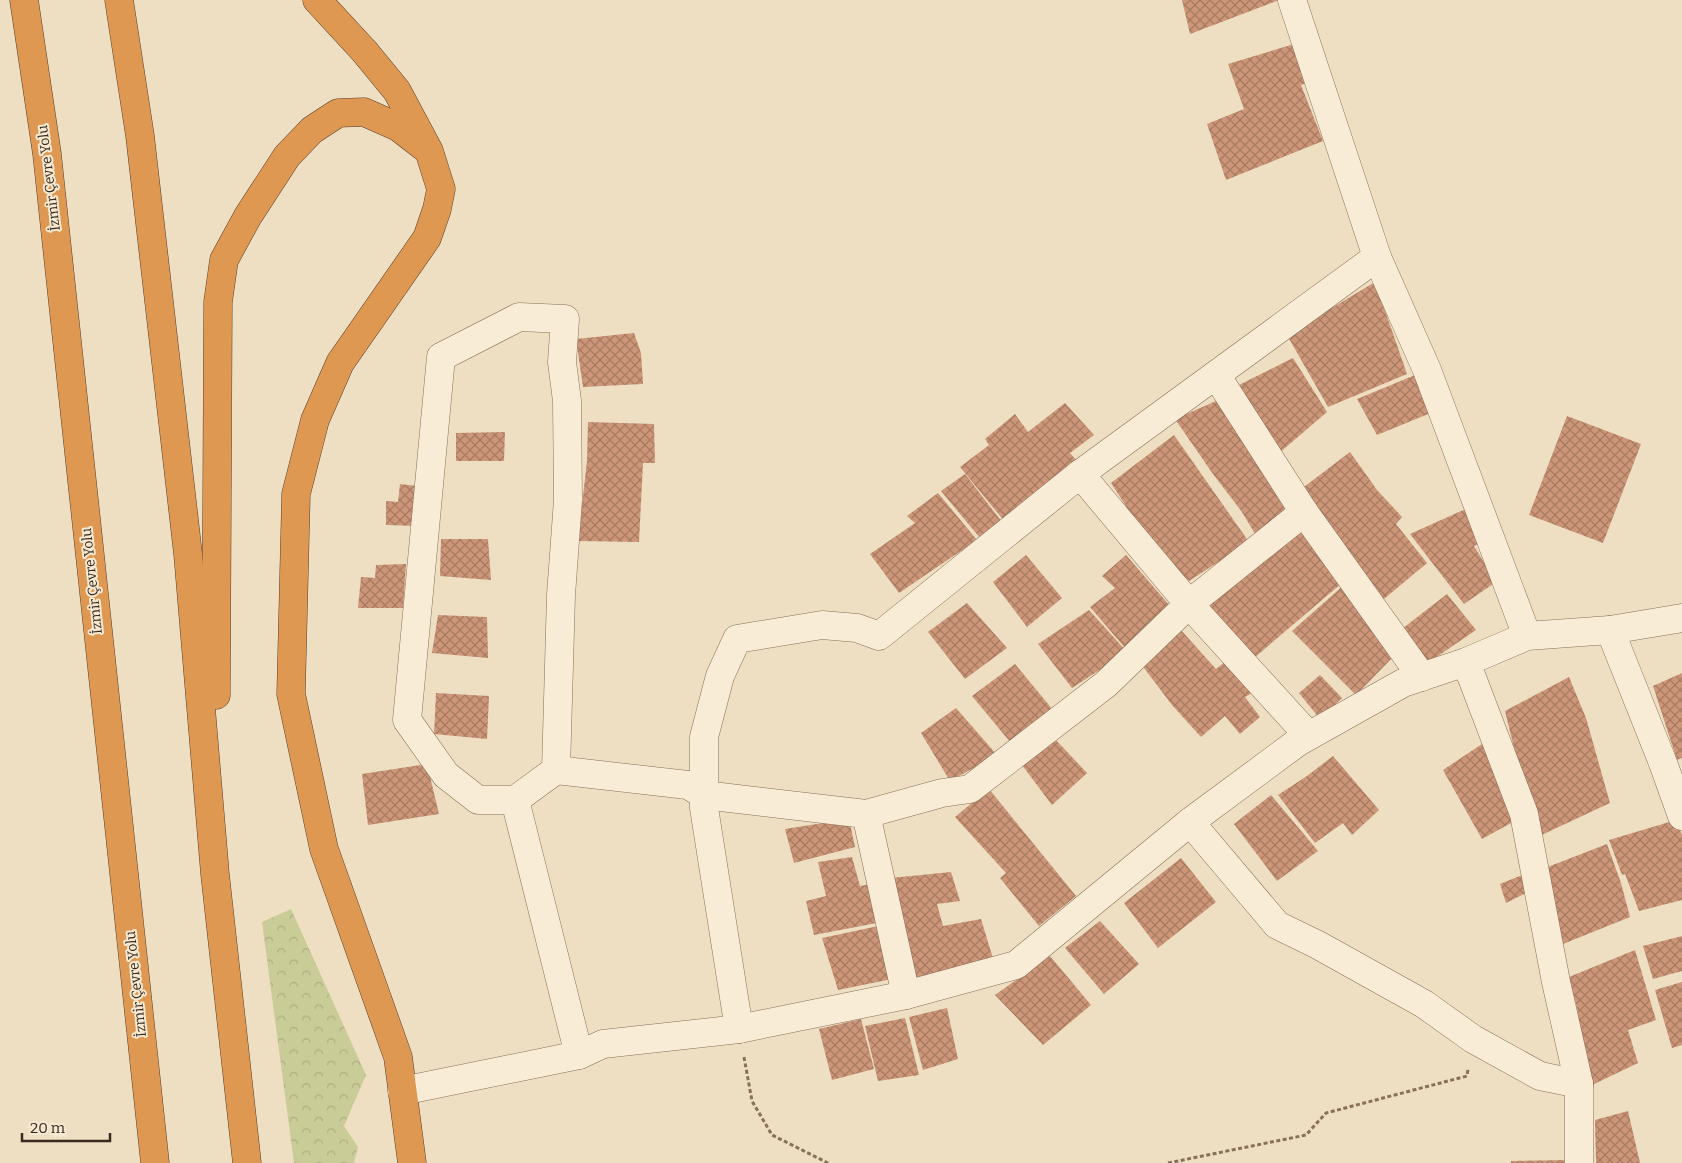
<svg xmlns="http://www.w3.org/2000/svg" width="1682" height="1163" font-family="Bitter,serif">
  <defs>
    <pattern id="forest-crowns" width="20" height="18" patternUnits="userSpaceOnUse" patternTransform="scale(1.25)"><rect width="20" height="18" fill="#c9cc96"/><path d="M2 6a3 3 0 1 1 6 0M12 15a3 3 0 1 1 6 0" fill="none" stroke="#adaf81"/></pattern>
    <pattern id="building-cross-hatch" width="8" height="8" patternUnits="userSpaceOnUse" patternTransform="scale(1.25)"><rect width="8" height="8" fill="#cd9678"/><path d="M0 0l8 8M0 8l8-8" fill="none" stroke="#a77a62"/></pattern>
  </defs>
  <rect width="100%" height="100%" fill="#eedfc2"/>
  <path fill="url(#forest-crowns)" d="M291,909L366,1075L344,1126L358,1147L354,1163H294L262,922Z"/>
  <g fill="url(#building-cross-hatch)">
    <path d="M1182,0H1279L1190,34Z"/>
    <path d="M1294,44L1310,82L1301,85L1323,141L1226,180L1207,124L1244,109L1228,64Z"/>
    <path d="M1375,282L1407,374L1328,407L1287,335Z"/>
    <path d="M634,333L641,353L643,384L583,387L576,339Z"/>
    <path d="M1293,358L1327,412L1278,454L1235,387Z"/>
    <path d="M1420,373L1433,412L1377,435L1357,399Z"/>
    <path d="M1223,398L1295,513L1258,539L1242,512L1213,474L1175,419Z"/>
    <path d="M1065,403L1094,435L1070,453L1076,460L1005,522L960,467L989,445L985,439L1015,414L1028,432Z"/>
    <path d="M1567,416L1641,444L1603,543L1529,515Z"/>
    <path d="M588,422L654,424L655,463H643L639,542L578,541L587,461Z"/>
    <path d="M505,432L504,461H456V433Z"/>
    <path d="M1174,435L1249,542L1189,581L1154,549L1111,483Z"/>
    <path d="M1350,452L1377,490L1402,517L1396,524L1427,563L1378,604L1300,490Z"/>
    <path d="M965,474L1002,522L980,538L941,491Z"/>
    <path d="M400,484L417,486L416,526L386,525V501L398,502Z"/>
    <path d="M938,493L977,540L899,593L870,554L915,523L907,516Z"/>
    <path d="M1470,507L1486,540L1474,546L1496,582L1464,604L1410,534Z"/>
    <path d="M1300,527L1342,583L1254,658L1204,604Z"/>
    <path d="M441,539H488L491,580L440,576Z"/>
    <path d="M1026,555L1062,598L1027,627L993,582Z"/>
    <path d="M1126,555L1171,607L1126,649L1090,607L1115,588L1102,576Z"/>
    <path d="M406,564L403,608H358L361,577L375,578L376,565Z"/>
    <path d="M1345,584L1396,654L1356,695L1292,631Z"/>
    <path d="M1447,594L1476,630L1422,667L1398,632Z"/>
    <path d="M967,603L1007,648L965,679L928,632Z"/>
    <path d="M1089,610L1127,652L1072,688L1038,644Z"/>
    <path d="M438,615L487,617L488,658L432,653Z"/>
    <path d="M1180,629L1216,669L1226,661L1254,692L1245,697L1260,717L1240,734L1225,716L1201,737L1172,705L1141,664Z"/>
    <path d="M1015,664L1053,710L1011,743L972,696Z"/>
    <path d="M1682,673V758L1677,760L1653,686Z"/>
    <path d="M1320,675L1342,698L1320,719L1299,693Z"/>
    <path d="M1569,677L1586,718L1610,803L1533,839L1525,793L1505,711Z"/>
    <path d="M436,693L489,696L487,739L434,734Z"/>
    <path d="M956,708L997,755L950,781L921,733Z"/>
    <path d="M1054,738L1087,773L1052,805L1022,765Z"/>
    <path d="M1488,740L1522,817L1482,839L1443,770Z"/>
    <path d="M1333,756L1379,810L1352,835L1343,823L1315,843L1278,795L1307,776Z"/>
    <path d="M427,764L439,814L368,825L362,774Z"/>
    <path d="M989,789L1076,896L1039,926L1000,878L1006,873L955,817Z"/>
    <path d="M1271,795L1318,851L1277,881L1234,824Z"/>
    <path d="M849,819L855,847L794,863L785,829Z"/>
    <path d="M1676,820L1682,835V900L1639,911L1625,874L1622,875L1609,840Z"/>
    <path d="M1607,844L1621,883L1630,917L1558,946L1545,868Z"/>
    <path d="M852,857L860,886L871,884L882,922L814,935L806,901L826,896L818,862Z"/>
    <path d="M1181,858L1216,902L1158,948L1124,903Z"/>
    <path d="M951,872L960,901L937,904L943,926L981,919L995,965L910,987L891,878Z"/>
    <path d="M1522,875L1530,891L1506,903L1500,884Z"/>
    <path d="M1100,921L1139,964L1104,994L1065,948Z"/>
    <path d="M883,925L897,978L838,990L822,938Z"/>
    <path d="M1682,936V971L1653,979L1643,946Z"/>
    <path d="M1635,950L1656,1020L1628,1030L1638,1063L1592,1085L1582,1046L1577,1008L1569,977Z"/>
    <path d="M1050,956L1091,1005L1043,1045L995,995Z"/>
    <path d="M1682,982V1045L1672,1048L1655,990Z"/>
    <path d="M947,1008L958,1059L923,1070L909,1017Z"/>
    <path d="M905,1018L919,1075L878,1081L865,1026Z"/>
    <path d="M861,1019L874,1069L832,1080L819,1029Z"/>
    <path d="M1628,1111L1640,1163H1596L1595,1120Z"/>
    <path d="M1570,1160L1569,1163H1511V1161Z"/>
  </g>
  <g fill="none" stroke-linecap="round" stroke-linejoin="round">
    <g stroke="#887059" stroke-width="29">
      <g id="minor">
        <path d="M1292,0L1377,257L1427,370L1527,636"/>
        <path d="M1216,375L1304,512L1422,677"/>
        <path d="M1080,474L1189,604L1308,735"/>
        <path d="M1610,630L1663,763L1682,816"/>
        <path d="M1466,662L1524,814L1556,982L1579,1084V1163"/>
        <path d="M556,770L515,800L579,1055"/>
        <path d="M515,800H478L446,775L407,720L441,357L519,317L565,319L562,362L567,401L568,500L561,595L556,770L688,785L704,795L866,814L942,793L970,789L1106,684L1189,604L1304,512"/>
        <path d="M866,814L906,995"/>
        <path d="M1190,822L1277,925L1318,945L1424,1004L1473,1039L1540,1076L1579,1084"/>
        <path d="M739,1029L704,808V737L720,676L737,639L822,625L857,628L879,636L1080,474L1377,257"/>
        <path d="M402,1091L579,1055L603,1044L739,1029L906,995L1016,965L1190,822L1298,742L1403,683L1466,662L1527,636L1610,630L1682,618"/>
      </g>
    </g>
    <g stroke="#563e2e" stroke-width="29">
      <g id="motorway">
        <path d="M24,0L47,154L155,1163"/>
        <path d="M119,0L140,136L188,554L215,874L247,1163"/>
        <path d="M317,0L365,52L397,91L429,151L441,189L437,209L427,238L340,363L315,420L296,494L291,694L324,849L398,1057L412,1163"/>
        <path d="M216,695L218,302L224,260L248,216L287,156L312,130L338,113L364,112L398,127L424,147"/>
      </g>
    </g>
    <g stroke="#887059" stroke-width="3" stroke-dasharray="4 2.5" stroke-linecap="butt">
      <path d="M744,1057L752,1101L772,1135L828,1163"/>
      <path d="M1168,1163L1306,1135L1326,1113L1467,1076L1468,1069"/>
    </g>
    <use href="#minor" stroke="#f9ecd6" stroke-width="28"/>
    <use href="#motorway" stroke="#de9852" stroke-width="28"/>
  </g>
  <g text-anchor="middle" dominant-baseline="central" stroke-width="4" stroke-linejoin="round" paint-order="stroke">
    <g font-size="14" fill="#38291e" stroke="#f6e9d2">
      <text transform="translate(49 178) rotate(-97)">İzmir Çevre Yolu</text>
      <text transform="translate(92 581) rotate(-96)">İzmir Çevre Yolu</text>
      <text transform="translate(136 984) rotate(-96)">İzmir Çevre Yolu</text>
    </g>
  </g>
  <path d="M22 1133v8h88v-8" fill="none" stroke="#38291e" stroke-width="2.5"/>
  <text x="30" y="1133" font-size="15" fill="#38291e" stroke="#f6e9d2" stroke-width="4" paint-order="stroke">20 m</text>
</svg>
